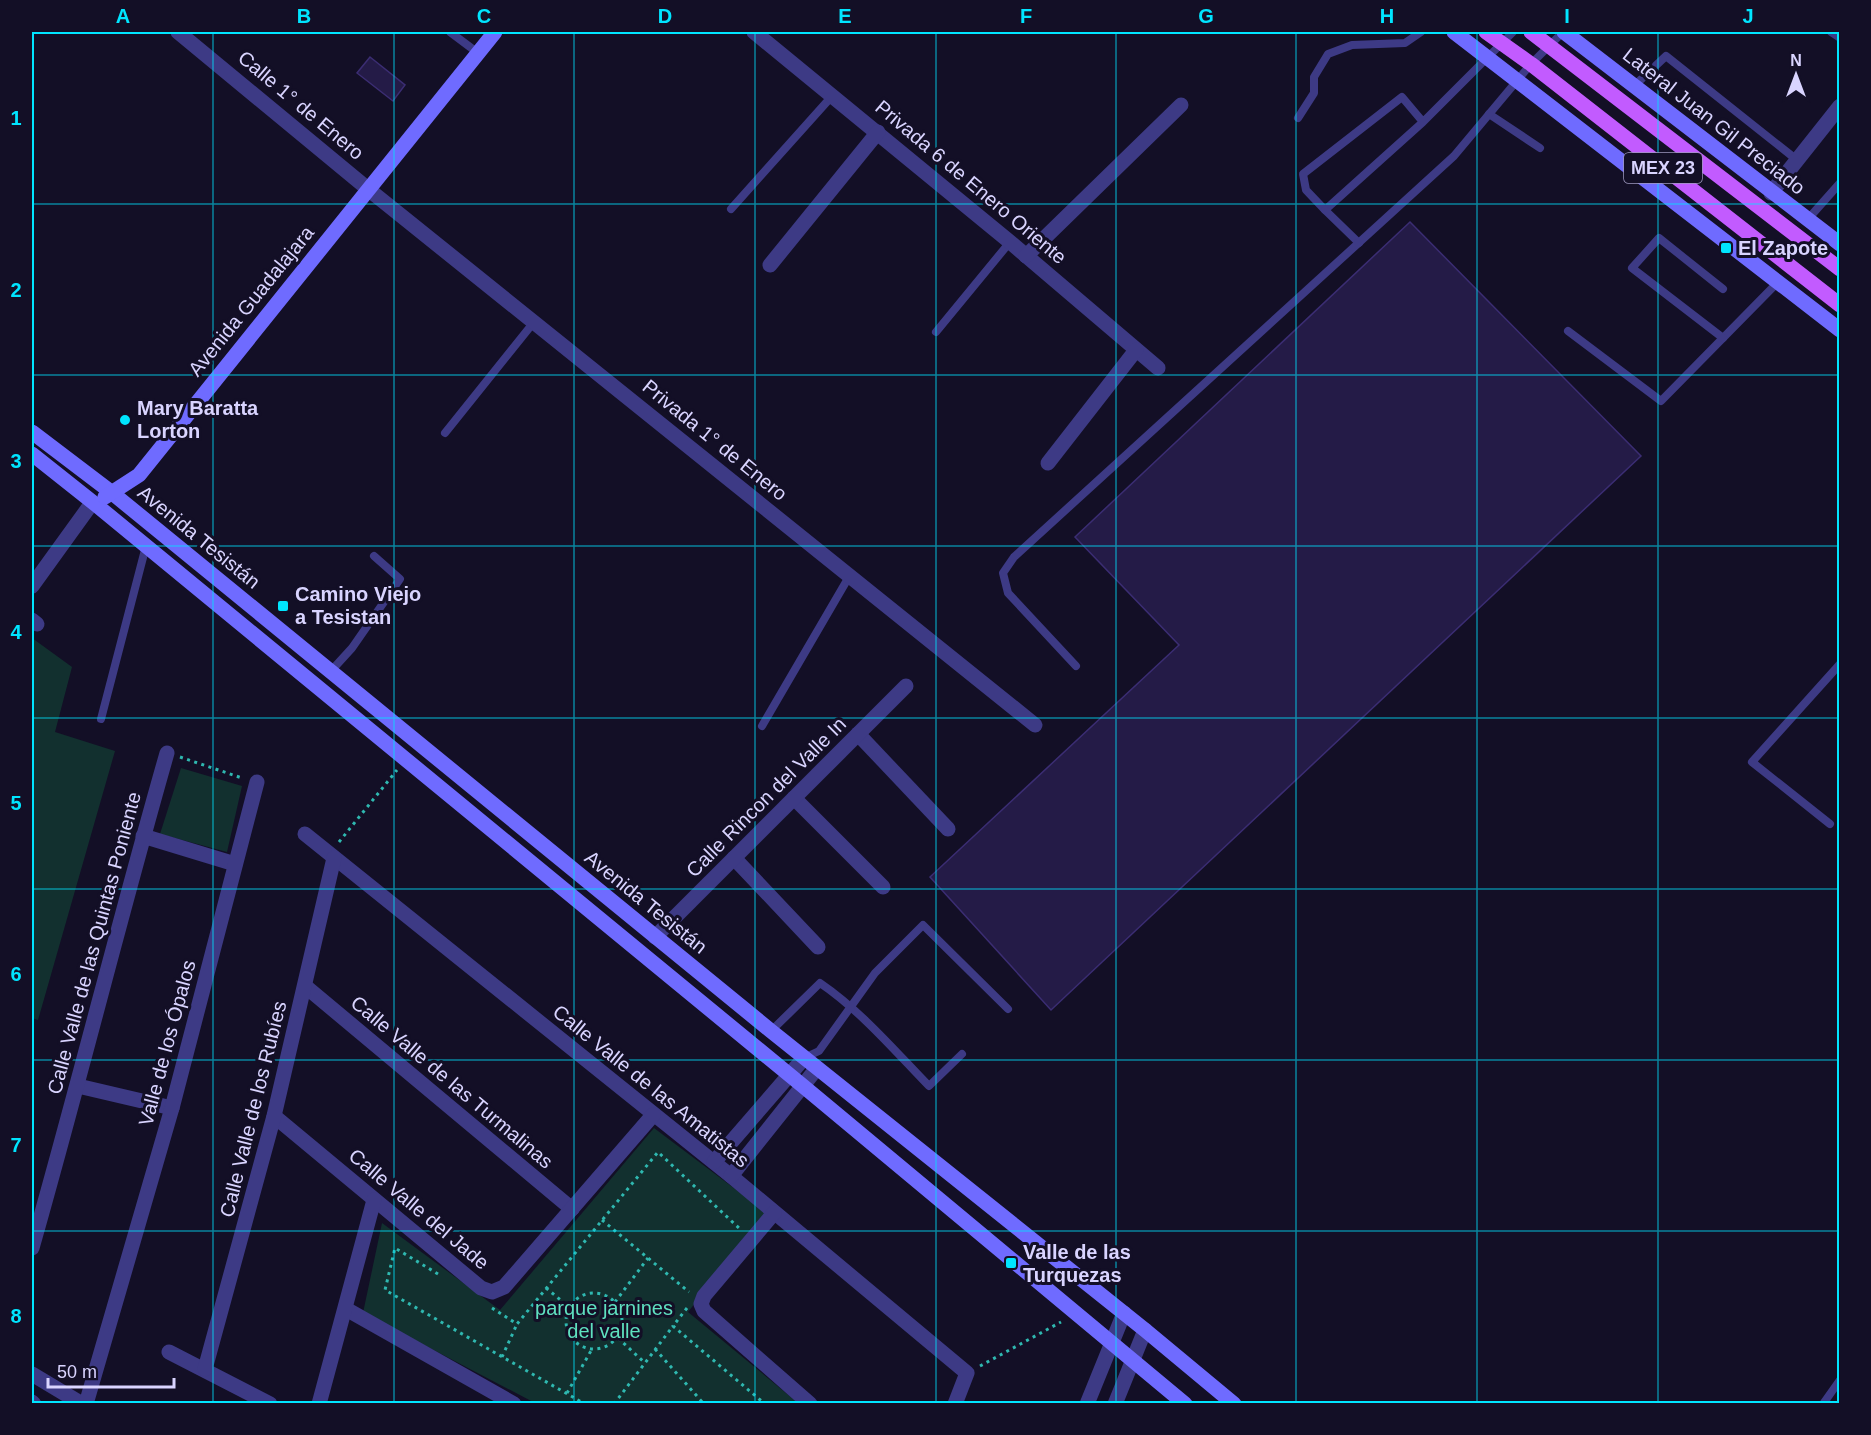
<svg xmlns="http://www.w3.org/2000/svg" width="1871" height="1435" font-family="Helvetica,sans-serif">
  <rect width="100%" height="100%" fill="#130f26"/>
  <g fill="#12302f">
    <path d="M32,638L72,667L55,732L115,751L38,1020L32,1018Z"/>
    <path d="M181,768L242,786L227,852L160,834Z"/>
    <path d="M654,1128L767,1213L688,1312L798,1403H535L363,1313L382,1223L500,1310Z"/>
  </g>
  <g fill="#241b47" stroke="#3b2d73" stroke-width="1.5">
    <path d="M370,57L405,85L393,101L357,73Z"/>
    <path d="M1410,222L1641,456L1051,1010L930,877L1179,645L1075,537Z"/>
  </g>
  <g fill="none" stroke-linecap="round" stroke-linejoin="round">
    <g stroke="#2fb8b0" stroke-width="3" stroke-dasharray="3 4.5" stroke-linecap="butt">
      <path d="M180,757L242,778"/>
      <path d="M339,842L397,770"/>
      <path d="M602,1220L689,1292"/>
      <path d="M438,1274L395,1248L385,1290L585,1404"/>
      <path d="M546,1288L569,1307"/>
      <circle cx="594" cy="1321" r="28"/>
      <path d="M615,1302L648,1258"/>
      <path d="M492,1308L517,1324L658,1152L741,1230"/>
      <path d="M687,1308L673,1326L765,1404"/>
      <path d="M618,1338L645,1363"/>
      <path d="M655,1349L704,1404"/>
      <path d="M502,1357L517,1324"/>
      <path d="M980,1366L1061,1322"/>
      <path d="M567,1393L592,1349"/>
      <path d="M614,1404L673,1326"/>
    </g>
    <g stroke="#3d3a85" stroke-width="8">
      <path d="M450,32L478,53"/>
      <path d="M1831,32L1840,38"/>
      <path d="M1634,86L1666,56L1797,160"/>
      <path d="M1489,114L1540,148"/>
      <path d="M1298,118L1314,93V77L1328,54L1352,45L1405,43L1421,32"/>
      <path d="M1423,122L1402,97L1303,174L1306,190L1325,210L1423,122L1513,32"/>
      <path d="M731,209L833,95"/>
      <path d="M1325,210L1359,243"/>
      <path d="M1808,219L1840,183"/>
      <path d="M1568,331L1661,401L1778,282"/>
      <path d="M936,332L1010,242"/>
      <path d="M1723,338L1632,268L1659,238L1723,289"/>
      <path d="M445,433L534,322"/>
      <path d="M1076,666L1008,593L1003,573L1014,557L1454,156L1531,64L1563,32"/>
      <path d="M331,671L352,648L400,579L374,556"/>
      <path d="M101,719L146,546"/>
      <path d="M762,726L850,575"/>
      <path d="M1830,824L1752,762L1840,664"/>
      <path d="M771,1031L820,983C861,1011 895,1051 929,1086L962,1054"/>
      <path d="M804,1058L819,1051L875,973L923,925L1008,1009"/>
      <path d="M1823,1404L1840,1380"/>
    </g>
    <g stroke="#3d3a85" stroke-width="15">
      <path d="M178,32L368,189L1035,725"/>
      <path d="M754,32L1010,242L1158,368"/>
      <path d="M1771,193L1840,106"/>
      <path d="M1026,256L1181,105"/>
      <path d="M770,265L878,132"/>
      <path d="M1048,463L1136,350"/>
      <path d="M32,586L89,507L95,504"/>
      <path d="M32,620L37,624"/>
      <path d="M858,734L948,829"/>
      <path d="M794,798L883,887"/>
      <path d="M305,834L731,1176L967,1373L955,1404"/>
      <path d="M143,836L235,864"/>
      <path d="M734,858L818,947"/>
      <path d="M655,937L906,686"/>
      <path d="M305,986L572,1209"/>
      <path d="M78,1086L172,1108"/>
      <path d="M274,1116L481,1288L492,1292L504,1287L653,1115"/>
      <path d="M714,1162L804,1058"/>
      <path d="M731,1176L817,1068"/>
      <path d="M774,1213L704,1296L701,1304L704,1311L810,1404"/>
      <path d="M32,1248C79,1083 120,917 167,753"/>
      <path d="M346,1309L514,1404"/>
      <path d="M169,1352L270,1404"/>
      <path d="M205,1369L274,1116L334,858"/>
      <path d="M32,1374L82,1404"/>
      <path d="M32,1402L34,1404"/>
      <path d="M86,1404L172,1108L257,782"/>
      <path d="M319,1404L374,1200"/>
      <path d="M1087,1404L1124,1313"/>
      <path d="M1115,1404L1145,1330"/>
    </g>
    <g stroke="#6f6bff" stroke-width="15">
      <path d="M1454,32L1840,330"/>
      <path d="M1564,32L1840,244"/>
      <path d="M32,432L111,492L771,1031L1145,1330L1234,1404"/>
      <path d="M32,454L95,504L803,1086L1185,1404"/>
      <path d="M105,497L139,475L495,32"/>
    </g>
    <g stroke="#c25bff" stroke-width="15">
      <path d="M1486,32L1531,64L1840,305"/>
      <path d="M1531,32L1840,269"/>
    </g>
  </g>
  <path fill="none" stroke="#00e5ff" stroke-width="1.5" stroke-opacity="0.55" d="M213,32V1404M394,32V1404M574,32V1404M755,32V1404M936,32V1404M1116,32V1404M1296,32V1404M1477,32V1404M1658,32V1404M32,204H1840M32,375H1840M32,546H1840M32,718H1840M32,889H1840M32,1060H1840M32,1231H1840"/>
  <g fill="#00e5ff" stroke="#130f26" stroke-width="2">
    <rect x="1720" y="242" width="12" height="12" rx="3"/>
    <circle cx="125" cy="420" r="6"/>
    <rect x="277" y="600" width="12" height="12" rx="3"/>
    <rect x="1005" y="1257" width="12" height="12" rx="3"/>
  </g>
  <g text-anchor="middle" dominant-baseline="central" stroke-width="6" stroke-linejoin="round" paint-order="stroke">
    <rect fill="#130f26" stroke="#9e99be" stroke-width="1.5" x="1624" y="153" width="78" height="30" rx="4.5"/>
    <g font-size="18" font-weight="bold" fill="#d9d4ff">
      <text x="1663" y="168">MEX 23</text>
    </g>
    <g font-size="20" fill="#d9d4ff" stroke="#130f26">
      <text transform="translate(301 105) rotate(40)">Calle 1° de Enero</text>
      <text transform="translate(1714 121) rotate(38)">Lateral Juan Gil Preciado</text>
      <text transform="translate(971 182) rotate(40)">Privada 6 de Enero Oriente</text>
      <text transform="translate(251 301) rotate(-51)">Avenida Guadalajara</text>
      <text transform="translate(715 440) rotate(39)">Privada 1° de Enero</text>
      <text transform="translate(199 537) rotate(39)">Avenida Tesistán</text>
      <text transform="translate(766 797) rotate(-45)">Calle Rincon del Valle In</text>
      <text transform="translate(646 902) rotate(39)">Avenida Tesistán</text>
      <text transform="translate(94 943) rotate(-75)">Calle Valle de las Quintas Poniente</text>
      <text transform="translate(167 1043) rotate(-75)">Valle de los Ópalos</text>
      <text transform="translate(452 1082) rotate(40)">Calle Valle de las Turmalinas</text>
      <text transform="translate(651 1086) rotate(39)">Calle Valle de las Amatistas</text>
      <text transform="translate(253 1109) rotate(-76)">Calle Valle de los Rubíes</text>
      <text transform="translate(419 1209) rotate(40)">Calle Valle del Jade</text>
    </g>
    <g font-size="20" font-weight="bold" fill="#d9d4ff" stroke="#130f26" text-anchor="start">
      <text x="1738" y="248">El Zapote</text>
      <text x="137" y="408">Mary Baratta<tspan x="137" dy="23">Lorton</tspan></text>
      <text x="295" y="594">Camino Viejo<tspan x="295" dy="23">a Tesistan</tspan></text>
      <text x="1023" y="1252">Valle de las<tspan x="1023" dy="23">Turquezas</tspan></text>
    </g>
    <g font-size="20" fill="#5fe0c0" stroke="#130f26">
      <text x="604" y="1308">parque jarnines<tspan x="604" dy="23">del valle</tspan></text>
    </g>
  </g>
  <rect width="1871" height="1435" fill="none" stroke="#130f26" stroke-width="66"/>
  <g transform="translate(1796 75)" stroke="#130f26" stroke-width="4.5" paint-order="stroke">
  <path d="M0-4.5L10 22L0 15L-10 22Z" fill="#d9d4ff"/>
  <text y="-9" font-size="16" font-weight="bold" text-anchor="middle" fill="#d9d4ff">N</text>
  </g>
  <path d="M48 1378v9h126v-9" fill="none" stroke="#d9d4ff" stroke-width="3"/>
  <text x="57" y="1378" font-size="18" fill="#d9d4ff" stroke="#130f26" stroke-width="4.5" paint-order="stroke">50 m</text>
  <rect x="33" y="33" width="1805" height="1369" fill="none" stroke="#00e5ff" stroke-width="2"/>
  <g font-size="20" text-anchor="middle" font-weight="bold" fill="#00e5ff">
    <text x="123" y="23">A</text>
    <text x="304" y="23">B</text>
    <text x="484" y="23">C</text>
    <text x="665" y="23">D</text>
    <text x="845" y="23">E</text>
    <text x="1026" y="23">F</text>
    <text x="1206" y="23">G</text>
    <text x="1387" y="23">H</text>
    <text x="1567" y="23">I</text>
    <text x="1748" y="23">J</text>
    <text x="16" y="125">1</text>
    <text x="16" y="297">2</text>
    <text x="16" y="468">3</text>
    <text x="16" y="639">4</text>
    <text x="16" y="810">5</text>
    <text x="16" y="981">6</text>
    <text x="16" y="1152">7</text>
    <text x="16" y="1323">8</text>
  </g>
</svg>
